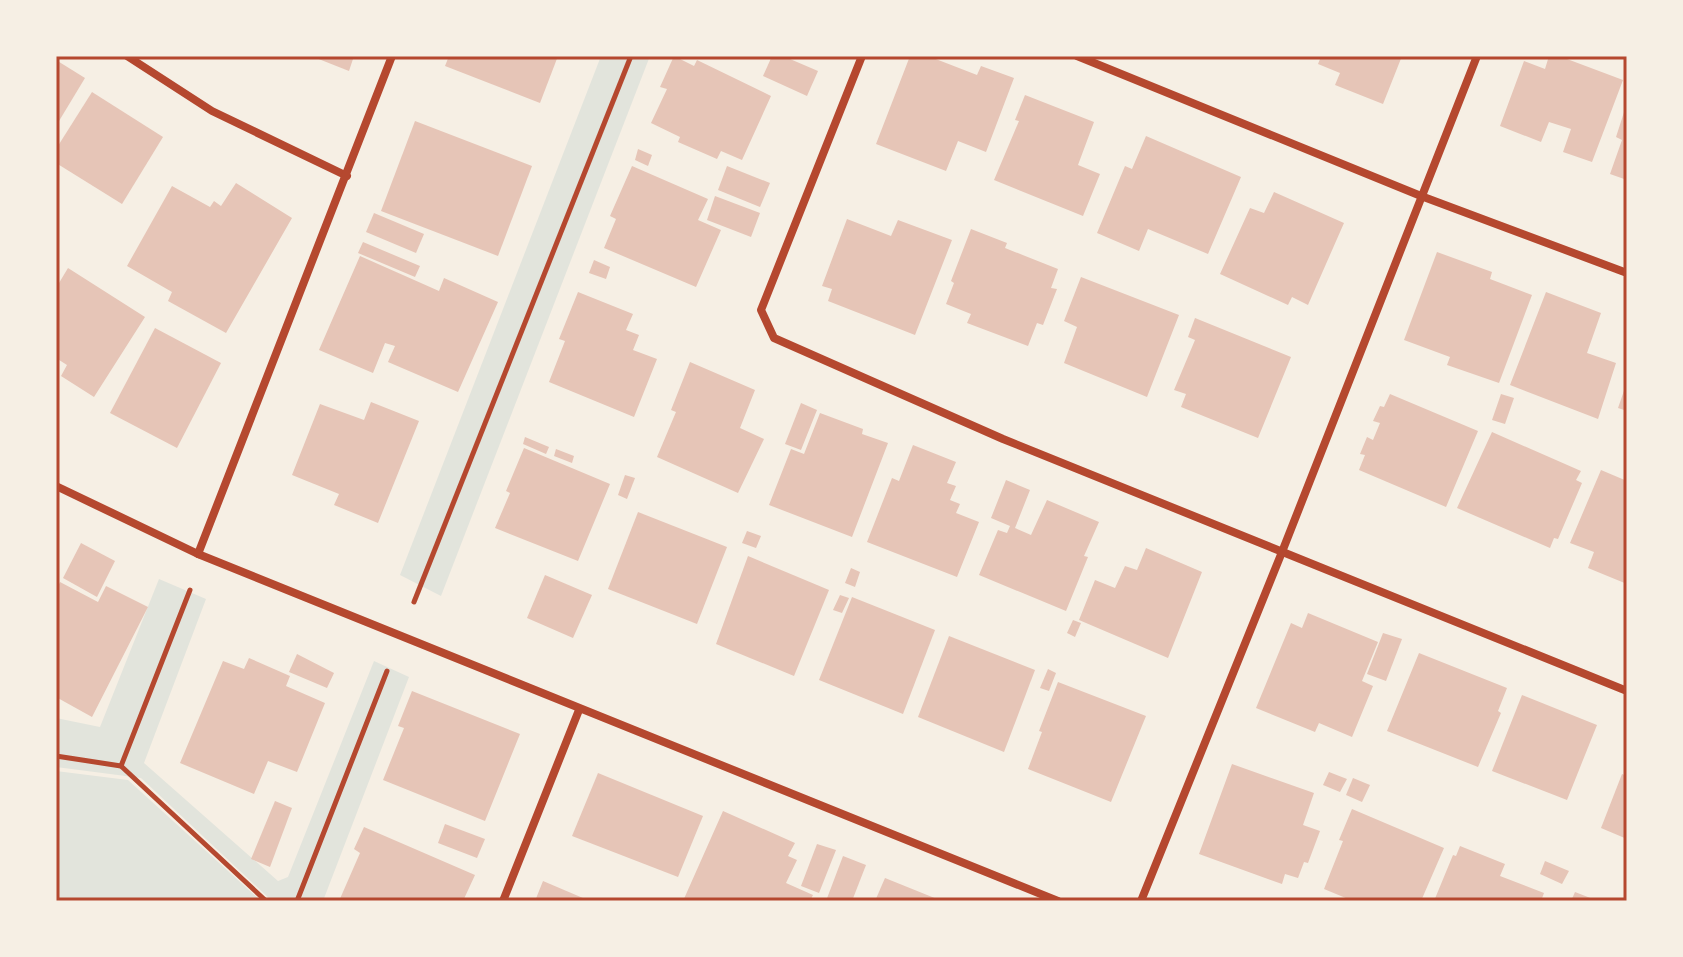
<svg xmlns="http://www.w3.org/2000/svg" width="1683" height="957" font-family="Raleway,sans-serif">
  <rect width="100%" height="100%" fill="#f6efe4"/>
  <g fill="#e2e4dc">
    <path d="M601,56H650L441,596L400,575Z"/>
    <path d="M159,579L206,599L144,763L278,881L288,877L374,661L409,677L323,901H272L141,778L56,767V718L100,727Z"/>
    <path d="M56,771L128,780L261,901H56Z"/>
  </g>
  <g fill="#e6c5b7">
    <path d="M311,56H354L349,71Z"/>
    <path d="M449,56H558L540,103L445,66Z"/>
    <path d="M674,56L694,66L697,60L771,96L742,160L721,151L717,159L678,142L680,137L651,123L667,89L660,87Z"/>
    <path d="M772,56H783L818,71L807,96L763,76Z"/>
    <path d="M910,56H928L977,75L981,66L1014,78L986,152L958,141L946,171L876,144Z"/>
    <path d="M1312,56H1402L1383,104L1335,85L1340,73L1318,64L1320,59Z"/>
    <path d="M1549,56H1559L1623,80L1592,162L1563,152L1571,129L1549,122L1541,142L1500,126L1524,61L1545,69Z"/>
    <path d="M56,60L85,78L56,126Z"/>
    <path d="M92,92L163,137L122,204L56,163V149Z"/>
    <path d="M1025,95L1094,122L1078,165L1100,174L1083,216L994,180L1019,121L1015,120Z"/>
    <path d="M1626,106H1627V180L1610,174L1622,140L1616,137Z"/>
    <path d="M415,121L532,166L498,256L381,211Z"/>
    <path d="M1146,136L1241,177L1208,254L1148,229L1139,251L1097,233L1125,166L1132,169Z"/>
    <path d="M638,149L652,155L648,166L635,160Z"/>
    <path d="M632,166L708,199L698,220L721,230L696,287L604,248L616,219L610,216Z"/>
    <path d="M727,166L770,183L760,207L718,190Z"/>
    <path d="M236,183L292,218L226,333L168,301L172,292L127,266L172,186L210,207L214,201L221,206Z"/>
    <path d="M1274,192L1344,223L1308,305L1292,297L1288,305L1220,274L1250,208L1264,213Z"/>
    <path d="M715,196L760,213L751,237L707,220Z"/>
    <path d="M374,213L424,234L416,253L366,232Z"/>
    <path d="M847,219L891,236L898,220L952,240L915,335L828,301L832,289L822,286Z"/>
    <path d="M971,229L1007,243L1005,248L1058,269L1051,288L1057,289L1043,325L1037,323L1028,346L967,323L971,314L946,304L954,283L951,281Z"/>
    <path d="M363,242L420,266L415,277L358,253Z"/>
    <path d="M1437,252L1492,272L1490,279L1532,295L1499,383L1447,365L1450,357L1404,340Z"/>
    <path d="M360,256L439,291L444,278L498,302L458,392L388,362L395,346L385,343L373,373L319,350Z"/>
    <path d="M594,260L610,267L606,279L589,273Z"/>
    <path d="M68,268L145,317L94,397L61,376L67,365L56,358V288Z"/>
    <path d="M1081,277L1179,315L1147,397L1064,363L1077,327L1064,321Z"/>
    <path d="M578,292L633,314L626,330L639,335L633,350L657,359L634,417L549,382L565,341L559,339Z"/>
    <path d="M1546,292L1601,313L1587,353L1616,363L1598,419L1510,385Z"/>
    <path d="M1195,318L1291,357L1258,438L1181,407L1186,394L1174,390L1195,340L1188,337Z"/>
    <path d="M155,328L221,363L177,448L110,413Z"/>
    <path d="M690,362L755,390L740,428L764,439L738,493L657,457L676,412L671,410Z"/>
    <path d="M1627,382V411L1618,408Z"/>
    <path d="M1390,394L1478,431L1446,507L1359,470L1365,455L1360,454L1367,437L1373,440L1380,423L1373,421L1380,406L1384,407Z"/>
    <path d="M1501,394L1514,398L1505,424L1492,420Z"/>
    <path d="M371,402L419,421L378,523L334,505L339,494L292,475L320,404L364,420Z"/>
    <path d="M801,403L817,410L801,450L785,444Z"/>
    <path d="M820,413L863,429L862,434L888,443L852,537L769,505L791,449L804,454Z"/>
    <path d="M1492,432L1581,471L1576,480L1582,483L1558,539L1554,538L1550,548L1457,508Z"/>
    <path d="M525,437L549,447L546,454L523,444Z"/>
    <path d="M913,445L956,462L947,483L956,486L950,500L960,504L956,513L979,522L957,577L867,542L892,478L899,481Z"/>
    <path d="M524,448L610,484L578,561L495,528L510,493L506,491Z"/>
    <path d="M556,449L574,456L572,463L554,456Z"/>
    <path d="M1601,470L1627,481V584L1588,568L1594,552L1570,543Z"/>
    <path d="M625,475L635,478L627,499L618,495Z"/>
    <path d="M1006,480L1030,490L1015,528L1031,535L1047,500L1099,522L1084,556L1088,557L1066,611L979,575L998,530L1007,533L1010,526L991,518Z"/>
    <path d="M638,512L727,547L697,624L608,589Z"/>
    <path d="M747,531L761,536L756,548L742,543Z"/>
    <path d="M81,543L115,561L97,597L63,578Z"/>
    <path d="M1146,548L1202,572L1168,658L1079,620L1095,580L1115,588L1125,566L1137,570Z"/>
    <path d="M748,556L829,590L794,676L716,644Z"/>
    <path d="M851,568L860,572L855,587L845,583Z"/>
    <path d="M545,575L592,595L573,638L527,618Z"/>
    <path d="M60,582L98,602L106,586L148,607L92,717L56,697V591Z"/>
    <path d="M840,595L849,598L842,613L833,610Z"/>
    <path d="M852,597L935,630L903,714L819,680Z"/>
    <path d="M1308,613L1378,642L1362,681L1373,686L1352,737L1319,723L1315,732L1256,708L1291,623L1302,628Z"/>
    <path d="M1073,620L1081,623L1075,637L1067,633Z"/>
    <path d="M1383,633L1402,639L1386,681L1367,674Z"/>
    <path d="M949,636L1035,670L1004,752L918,717Z"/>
    <path d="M1419,653L1507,688L1498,711L1501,713L1478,767L1387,731Z"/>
    <path d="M297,654L334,673L327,688L289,672Z"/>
    <path d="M249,658L290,676L286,686L325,703L297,772L268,761L254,794L180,763L223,661L244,669Z"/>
    <path d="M1048,669L1056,673L1049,691L1040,688Z"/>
    <path d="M1058,682L1146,716L1111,802L1028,769L1042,732L1039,731Z"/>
    <path d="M412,691L520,734L485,821L383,780L404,728L398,726Z"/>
    <path d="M1522,695L1597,725L1567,800L1492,771Z"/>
    <path d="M1232,764L1314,793L1303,825L1320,831L1308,863L1304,862L1298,878L1285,874L1282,884L1199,854Z"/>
    <path d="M1329,772L1347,779L1340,792L1323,785Z"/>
    <path d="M598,773L703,816L678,877L572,836Z"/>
    <path d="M1622,774L1627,776V839L1601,828Z"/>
    <path d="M1353,778L1370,785L1362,802L1346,795Z"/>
    <path d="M275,801L292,808L270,867L251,859Z"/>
    <path d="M1352,809L1444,848L1421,901H1353L1324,889L1343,841L1339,840Z"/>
    <path d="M723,811L795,843L788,856L797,860L786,883L813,895L810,901H683Z"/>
    <path d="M445,824L485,839L477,858L438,843Z"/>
    <path d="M364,827L475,875L463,901H339L360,853L354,849Z"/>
    <path d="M817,844L836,850L819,893L801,886Z"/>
    <path d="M1460,846L1505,864L1500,876L1544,893L1541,901H1434L1453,855L1456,856Z"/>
    <path d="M843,856L866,865L852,901H826Z"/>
    <path d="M1545,861L1569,871L1562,884L1540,874Z"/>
    <path d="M885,878L942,901H875Z"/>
    <path d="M543,881L590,901H535Z"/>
    <path d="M1575,892L1598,901H1571Z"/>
  </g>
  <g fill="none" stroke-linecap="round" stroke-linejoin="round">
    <g stroke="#b5482f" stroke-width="5">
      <path d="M190,590L121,766L266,901"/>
      <path d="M414,602L631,56"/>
      <path d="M56,756L121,766"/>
      <path d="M297,901L387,671"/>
    </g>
    <g stroke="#b5482f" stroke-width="8">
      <path d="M127,56L212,111L347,176"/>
      <path d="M862,56L761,310L774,338L1003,439L1627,691"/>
      <path d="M1077,56L1421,196L1627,273"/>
      <path d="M56,486L198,554L1058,901"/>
      <path d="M198,554L392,56"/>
      <path d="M503,901L579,710"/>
      <path d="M1141,901L1282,552L1477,56"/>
    </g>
  </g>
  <rect width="1683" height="957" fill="none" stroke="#f6efe4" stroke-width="116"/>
  <rect x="58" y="58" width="1567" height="841" fill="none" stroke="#b5482f" stroke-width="3"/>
</svg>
